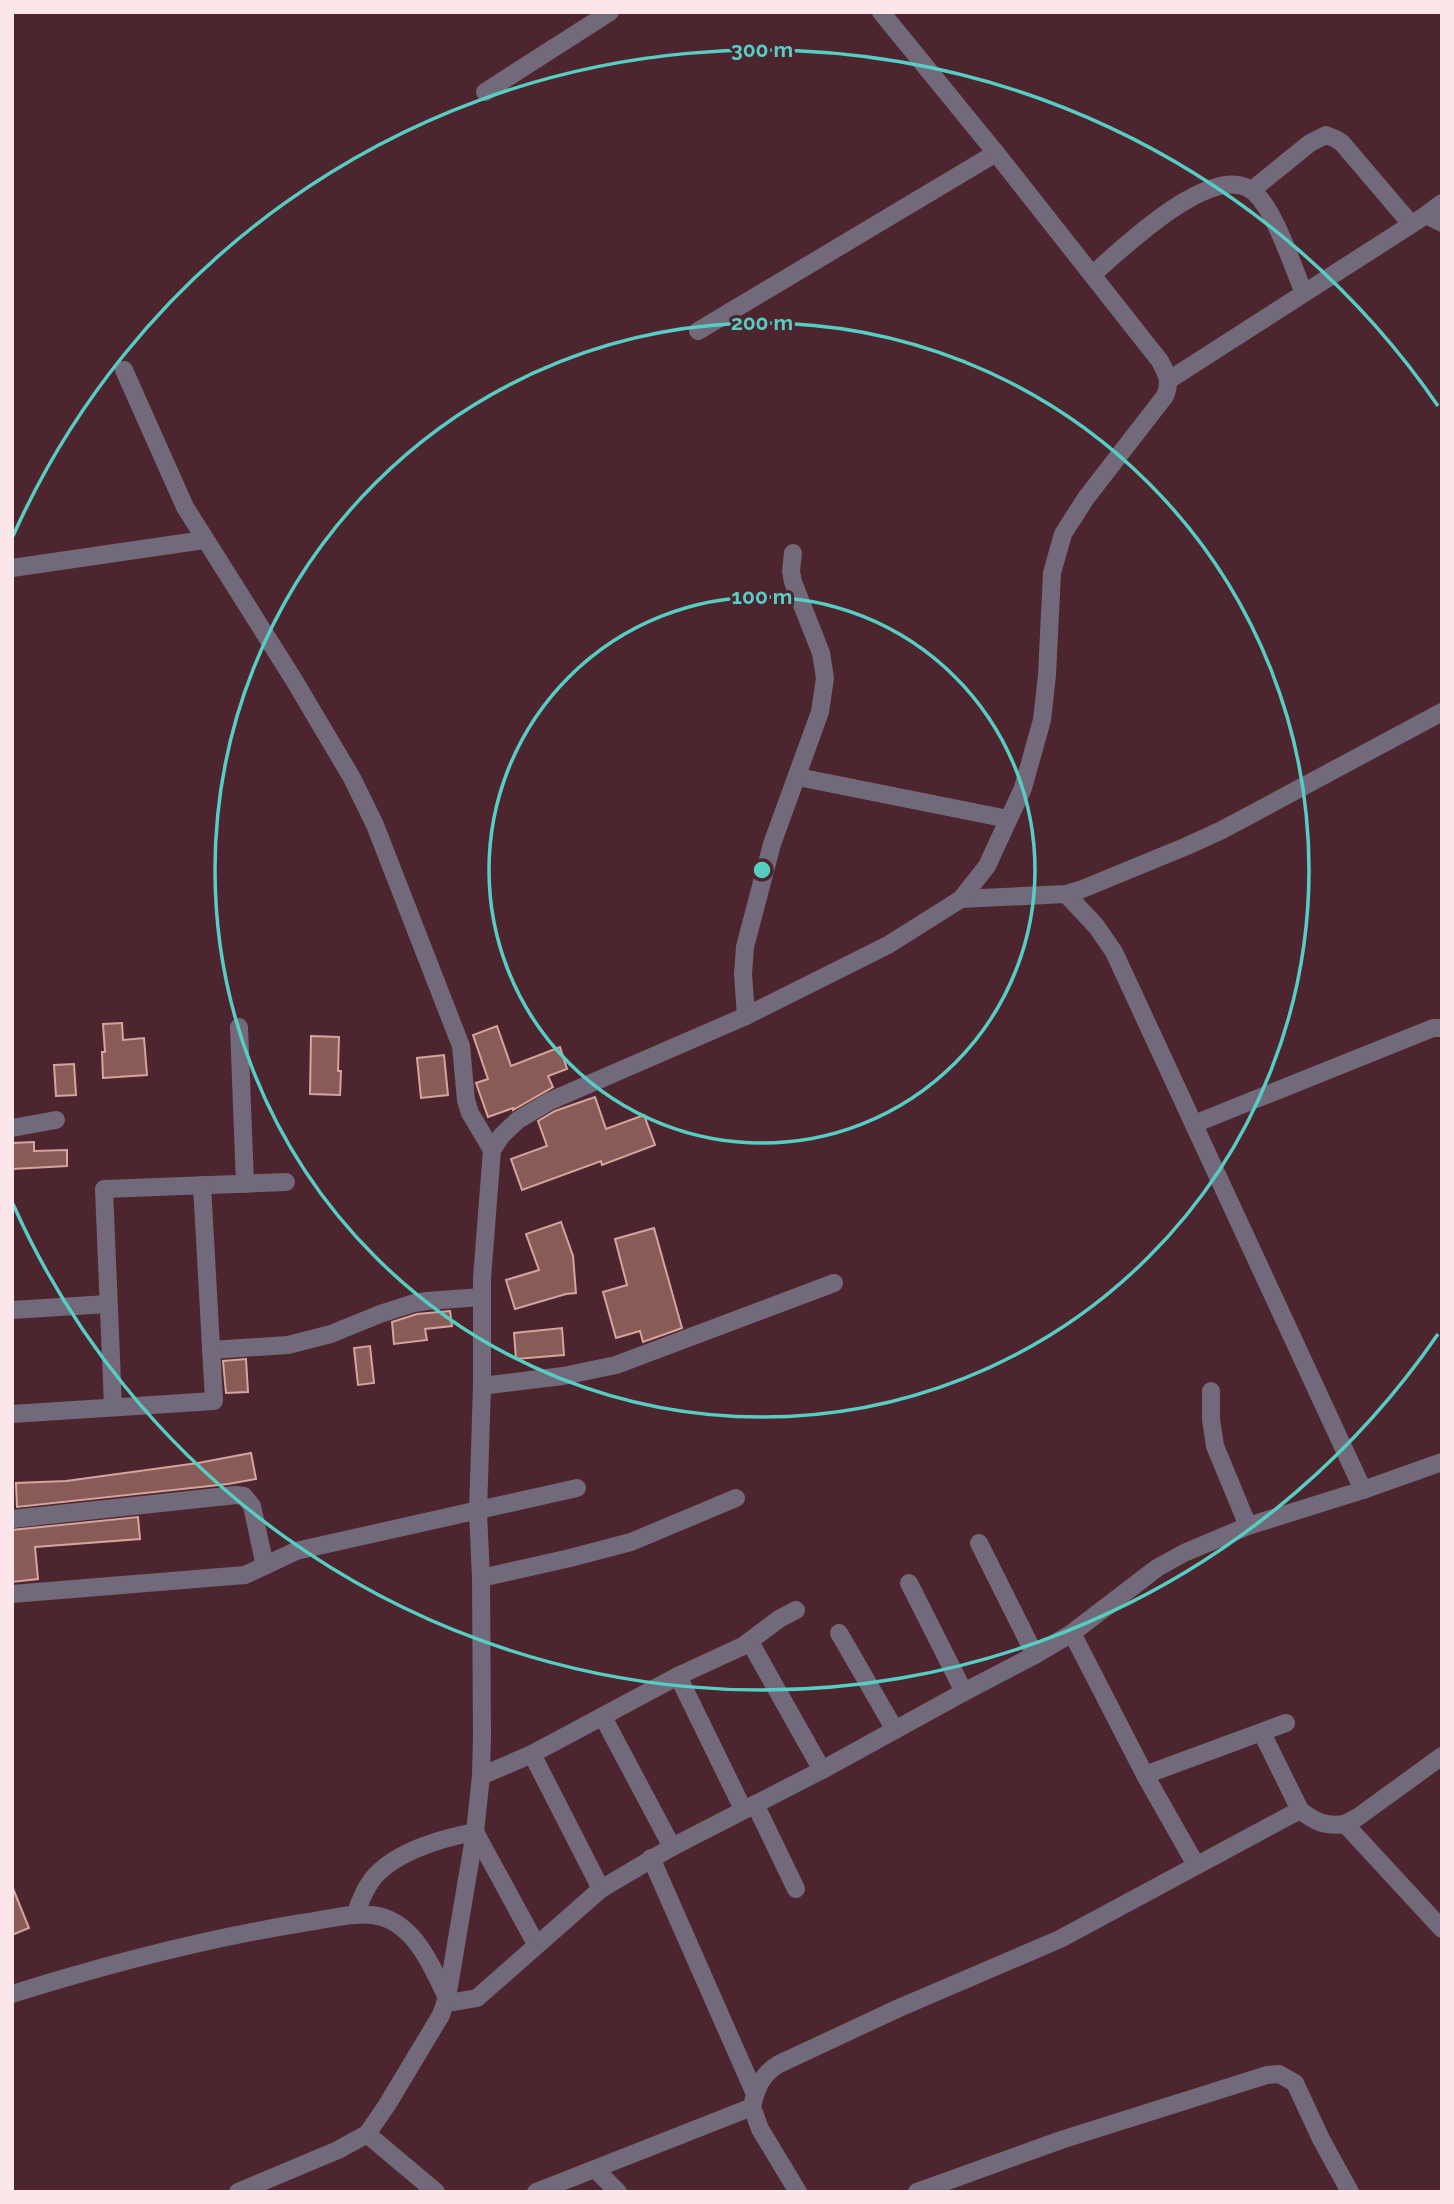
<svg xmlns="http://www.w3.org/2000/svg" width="1454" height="2204" font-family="Raleway,sans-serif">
  <rect width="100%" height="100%" fill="#4d252e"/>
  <g fill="#885b56" stroke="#d6a49e" stroke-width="2">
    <path d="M122,1023L123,1040L144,1038L147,1075L103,1078L102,1052H105L103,1024Z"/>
    <path d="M497,1026L511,1066L560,1047L567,1069L548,1076L553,1087L513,1110V1108L488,1117L476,1083L488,1079L473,1035Z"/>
    <path d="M311,1036L339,1037L338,1071H341L340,1095L310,1094Z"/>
    <path d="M444,1055L448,1095L421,1098L417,1058Z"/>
    <path d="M74,1064L76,1095L56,1096L54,1065Z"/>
    <path d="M595,1097L606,1129L644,1115L655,1145L602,1165L601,1161L522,1190L511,1159L547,1146L538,1121L555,1111Z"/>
    <path d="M34,1142V1151L67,1150V1166L12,1169V1143Z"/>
    <path d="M561,1222L573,1256L576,1293L566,1294L515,1309L506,1280L539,1270L526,1234Z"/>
    <path d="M654,1228L682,1328L643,1342L640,1331L616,1338L603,1292L627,1285L615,1239Z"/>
    <path d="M450,1311L452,1326L425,1329L427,1340L394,1344L392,1322L417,1314Z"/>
    <path d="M562,1328L564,1355L516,1359L514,1333Z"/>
    <path d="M370,1346L374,1383L358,1385L354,1348Z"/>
    <path d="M246,1359L248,1392L226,1393L223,1361Z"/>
    <path d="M251,1453L256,1479L228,1484L17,1507L16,1483L66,1481L198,1463Z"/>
    <path d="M138,1517L140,1539L35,1547L38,1579L12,1582V1530Z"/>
    <path d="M12,1886L29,1928L12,1935Z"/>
  </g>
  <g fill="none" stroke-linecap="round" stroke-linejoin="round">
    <g stroke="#726a7a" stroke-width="18">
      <path d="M485,92L610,12"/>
      <path d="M1252,190L1310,143L1326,135L1336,139L1342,143L1411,224"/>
      <path d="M1426,215L1442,223"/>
      <path d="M1093,274C1121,250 1216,156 1255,193C1276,213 1292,265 1304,293"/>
      <path d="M698,331L996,153"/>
      <path d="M124,370L185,507L294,680L352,778L375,825L461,1046L466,1100L470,1113L492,1150"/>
      <path d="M1169,380L1426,215L1442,203"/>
      <path d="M12,568L204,540"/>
      <path d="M798,777L1008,819"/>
      <path d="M1066,894L1096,926L1114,952L1363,1490"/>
      <path d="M961,899L1066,894L1080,890L1187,846L1222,830L1442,712"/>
      <path d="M746,1016L743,974L745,947L772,844L820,712L825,678L821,653L793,582L791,571L793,553"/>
      <path d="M239,1027L245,1184"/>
      <path d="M1194,1124L1433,1028H1442"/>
      <path d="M12,1128L56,1120"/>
      <path d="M12,1310L108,1304"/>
      <path d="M211,1350L288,1345L331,1334L380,1314L414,1303L427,1301L482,1297"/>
      <path d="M482,1386L563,1376L616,1365L834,1283"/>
      <path d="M1211,1391V1419L1215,1446L1248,1526"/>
      <path d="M113,1407L104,1189L286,1182"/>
      <path d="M12,1414L214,1401L202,1185"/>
      <path d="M12,1519L236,1495L244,1496L252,1506L265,1566"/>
      <path d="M979,1543L1035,1655"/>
      <path d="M481,1578L570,1558L631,1542L736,1498"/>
      <path d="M909,1583L964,1692"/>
      <path d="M12,1594L245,1575L296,1551L577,1488"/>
      <path d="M839,1633L895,1730"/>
      <path d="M1072,1633L1145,1775L1196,1865"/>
      <path d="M750,1642L822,1770"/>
      <path d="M678,1676L743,1809"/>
      <path d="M603,1717L672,1847"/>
      <path d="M1262,1733L1300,1810"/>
      <path d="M532,1754L601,1889"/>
      <path d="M1442,1756L1358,1817L1345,1824L1442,1929"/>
      <path d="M1145,1775L1286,1723"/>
      <path d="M481,1776L532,1754L678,1676L743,1646L779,1619L796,1610"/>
      <path d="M755,1804L796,1889"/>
      <path d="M651,1858L755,2094"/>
      <path d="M355,1915C360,1902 365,1887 375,1876C398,1851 442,1838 475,1832L536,1944"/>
      <path d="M12,1994C108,1964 203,1939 302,1923C327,1920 357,1910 382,1917C416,1927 433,1968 447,1998L454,2002L477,1998L601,1889L672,1847L822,1770L964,1692L1035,1655L1072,1633L1157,1568L1184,1553L1248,1526L1363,1490L1442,1462"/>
      <path d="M752,2107C756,2088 762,2074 779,2064L899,2008L1060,1939L1300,1810C1315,1822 1326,1827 1345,1824"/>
      <path d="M367,2134L436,2192"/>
      <path d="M595,2169L618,2192"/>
      <path d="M238,2192L338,2150L367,2134L387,2105L441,2015L447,1998L475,1832L481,1776L482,1737L481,1578L478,1512L482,1386V1278L492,1150L502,1135L518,1120L550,1101L746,1016L888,945L961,899L987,866L1023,788L1042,720L1047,675L1052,573L1063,534L1086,498L1165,396C1171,382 1167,374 1160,361L996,153L881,12"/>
      <path d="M536,2192L752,2107L760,2129L798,2192"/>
      <path d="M917,2192L1061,2140L1267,2075L1279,2074L1295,2083L1321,2139L1350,2192"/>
    </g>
  </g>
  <g fill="none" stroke="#56cec3" stroke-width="3.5">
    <circle cx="762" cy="870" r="273"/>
    <circle cx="762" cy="870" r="547"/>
    <path d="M1438 1334A820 820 0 0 1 13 1204M13 536A820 820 0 0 1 1438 406"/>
  </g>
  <circle cx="762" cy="870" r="10" fill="#56cec3" stroke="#4d252e" stroke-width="3.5"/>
  <g font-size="21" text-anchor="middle" font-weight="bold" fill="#56cec3" stroke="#4d252e" stroke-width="6" stroke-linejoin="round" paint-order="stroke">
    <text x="762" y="57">300 m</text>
    <text x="762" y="330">200 m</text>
    <text x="762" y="604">100 m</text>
  </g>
  <rect width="1454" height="2204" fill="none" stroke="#fce6e9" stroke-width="28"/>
</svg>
